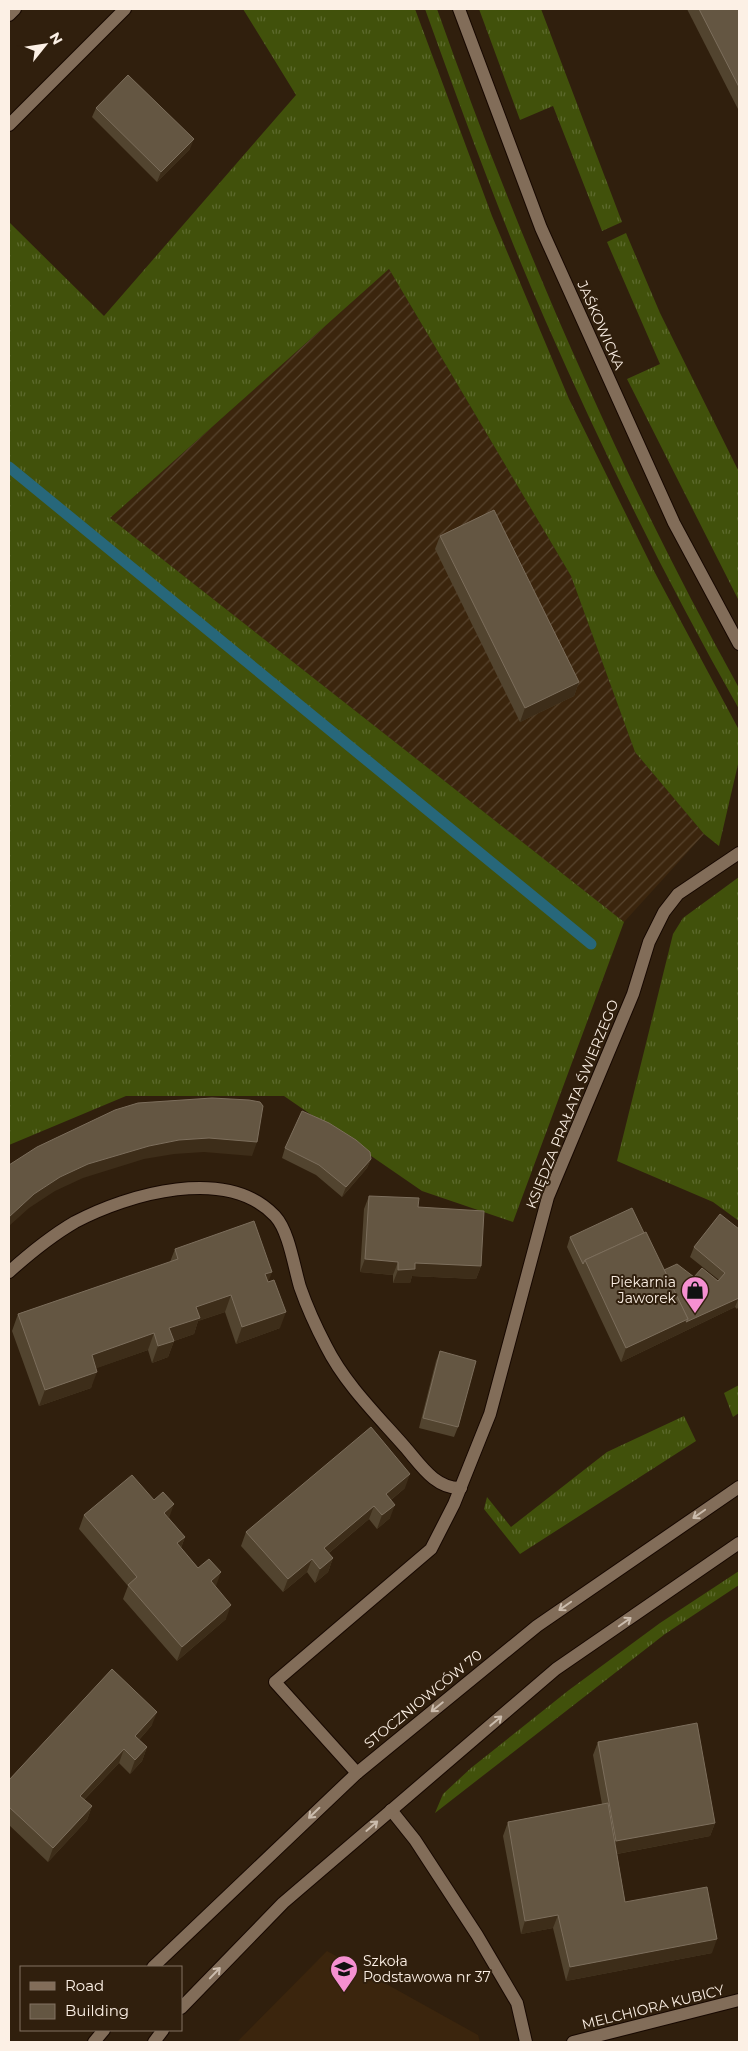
<svg xmlns="http://www.w3.org/2000/svg" width="748" height="2051" font-family="Montserrat,sans-serif">
  <defs>
    <pattern id="industrial-furrows" width="10" height="10" patternUnits="userSpaceOnUse" patternTransform="scale(1.25)"><rect width="10" height="10" fill="#3b250d"/><path d="M-1 1l2-2M0 10L10 0M9 11l2-2" fill="none" stroke="#584530"/></pattern>
    <pattern id="grass-tufts" width="24" height="20" patternUnits="userSpaceOnUse" patternTransform="scale(1.25)"><rect width="24" height="20" fill="#41510b"/><path d="M3 7l-1-3M5 7V3M7 7l1-3M15 17l-1-3M17 17v-4M19 17l1-3" fill="none" stroke="#5d6a2e"/></pattern>
  </defs>
  <rect width="100%" height="100%" fill="#301f0d"/>
  <path fill="url(#industrial-furrows)" d="M389,269L571,576L635,752L704,834L624,922L110,518Z"/>
  <path fill="#3b250d" d="M327,1951L478,2035L480,2042H237Z"/>
  <g fill="url(#grass-tufts)">
    <path d="M243,9H415L492,216L569,399L654,571L739,730V760L719,846L704,834L635,752L571,576L389,269L110,518L624,922L513,1222L422,1191L284,1096H126L9,1145V222L104,316L296,95Z"/>
    <path d="M425,9H437C520,243 618,470 739,688V709C668,584 604,454 546,322C501,220 463,114 425,9Z"/>
    <path d="M479,9H541L622,222L602,231L553,106L520,120Z"/>
    <path d="M626,233L660,313L739,472V601L627,379L660,364L607,242Z"/>
    <path d="M739,877V1221L713,1202L617,1161L673,934L683,918Z"/>
    <path d="M739,1385V1413L733,1417L724,1393Z"/>
    <path d="M684,1416L696,1441L520,1554L484,1509L487,1497L511,1527L607,1452Z"/>
    <path d="M739,1571V1585L665,1634L435,1813L443,1794L471,1768L569,1690L660,1623Z"/>
  </g>
  <g fill="none" stroke-linecap="round" stroke-linejoin="round">
    <path stroke="#27677a" stroke-width="11" d="M9,467L591,944"/>
    <g stroke="#170800" stroke-width="14">
      <g id="service">
        <path d="M9,15L15,9"/>
        <path d="M9,125L125,9"/>
      </g>
    </g>
    <g stroke="#170800" stroke-width="14">
      <g id="minor">
        <path d="M9,1272C29,1254 51,1236 75,1222C128,1194 227,1165 275,1216C289,1231 294,1267 300,1287C307,1307 316,1327 326,1346C345,1384 377,1415 405,1447C420,1464 435,1489 461,1488"/>
        <path d="M357,1773L275,1682L431,1549L454,1504L490,1414L548,1197L633,994L649,942L664,912L678,894L739,853"/>
        <path d="M391,1810L415,1840L477,1935L517,2003L526,2042"/>
        <path d="M573,2042L739,2000"/>
      </g>
    </g>
    <g stroke="#170800" stroke-width="14">
      <g id="tertiary">
        <path d="M459,9L541,228L674,523L739,644"/>
        <path d="M153,1967L357,1773L537,1626L739,1487"/>
        <path d="M181,2008L283,1903L556,1669L739,1543"/>
        <path d="M94,2042L104,2030"/>
        <path d="M154,2042L163,2030"/>
      </g>
    </g>
    <use href="#service" stroke="#826d59" stroke-width="12"/>
    <use href="#minor" stroke="#826d59" stroke-width="12"/>
    <use href="#tertiary" stroke="#826d59" stroke-width="12"/>
  </g>
  <g fill="#52442f">
    <path d="M687,9H739V111Z"/>
    <path d="M96,108L190,149L157,182L92,117Z"/>
    <path d="M440,536L579,682L574,696L520,722L435,549Z"/>
    <path d="M285,1148L371,1159L367,1168L342,1197L316,1175L282,1158Z"/>
    <path d="M369,1196L418,1207L481,1266L476,1279L412,1276L410,1283H393V1275L360,1272L364,1209Z"/>
    <path d="M739,1229V1306L737,1309L735,1307L621,1362L567,1247L570,1237L644,1233L664,1270L694,1277L718,1281L719,1280L690,1257L694,1247Z"/>
    <path d="M175,1249L268,1282L280,1328L236,1344L225,1312L198,1321L194,1334L174,1341L168,1357L152,1363L148,1350L96,1368L91,1388L39,1406L12,1331L18,1314L170,1262Z"/>
    <path d="M440,1351L458,1427L454,1437L419,1428L436,1361Z"/>
    <path d="M405,1488L391,1500L390,1518L377,1529L369,1519L329,1553L333,1558L328,1572L315,1583L307,1572L283,1592L241,1546L246,1532Z"/>
    <path d="M84,1515L169,1518L185,1537L181,1548L198,1568L216,1586L215,1587L226,1619L177,1661L123,1599L128,1586L79,1529Z"/>
    <path d="M152,1725L139,1740L147,1747L142,1761L130,1774L119,1763L84,1800L92,1806L87,1820L48,1862L9,1825V1780Z"/>
    <path d="M598,1742L715,1823L710,1836L617,1854L625,1902L712,1953L566,1981L553,1928L521,1934L503,1836L508,1822L602,1804L593,1755Z"/>
  </g>
  <g fill="#3d2d19">
    <path d="M194,139L190,149L157,182L161,172Z"/>
    <path d="M579,682L574,696L520,722L525,708Z"/>
    <path d="M209,1138L257,1142L252,1156L204,1152L174,1154L144,1159L83,1178L55,1191L29,1208L9,1226V1217L34,1194L60,1177L88,1164L149,1146L179,1140Z"/>
    <path d="M371,1159L367,1168L342,1197L346,1187Z"/>
    <path d="M365,1259L398,1262L393,1275L360,1272Z"/>
    <path d="M415,1263L481,1266L476,1279L412,1276L410,1283H393L398,1270Z"/>
    <path d="M272,1272L266,1288L265,1274Z"/>
    <path d="M231,1295L225,1312L198,1321L194,1334L174,1341L168,1357L152,1363L158,1346L169,1328L196,1307Z"/>
    <path d="M739,1297L735,1307L621,1362L626,1348L688,1319Z"/>
    <path d="M286,1312L280,1328L236,1344L242,1327Z"/>
    <path d="M154,1333L148,1350L86,1372L92,1355Z"/>
    <path d="M97,1372L91,1388L39,1406L45,1390Z"/>
    <path d="M410,1474L405,1488L381,1508L386,1494Z"/>
    <path d="M174,1504L169,1518L164,1513Z"/>
    <path d="M395,1505L390,1518L377,1529L382,1515Z"/>
    <path d="M374,1506L369,1519L319,1561L324,1548Z"/>
    <path d="M185,1537L180,1550L177,1543Z"/>
    <path d="M333,1558L328,1572L315,1583L320,1569Z"/>
    <path d="M312,1559L307,1572L283,1592L288,1579Z"/>
    <path d="M221,1572L216,1586L206,1595L211,1581Z"/>
    <path d="M231,1605L226,1619L177,1661L182,1647Z"/>
    <path d="M157,1712L152,1725L130,1750L135,1736Z"/>
    <path d="M147,1747L142,1761L130,1774L135,1760Z"/>
    <path d="M124,1749L119,1763L75,1809L80,1796Z"/>
    <path d="M92,1806L87,1820L48,1862L53,1848Z"/>
    <path d="M715,1823L710,1836L611,1855L616,1841Z"/>
    <path d="M558,1915L553,1928L521,1934L525,1921Z"/>
    <path d="M717,1939L712,1953L566,1981L570,1967Z"/>
  </g>
  <g fill="#645642" stroke="#7c6e5c">
    <path d="M699,9H739V87Z"/>
    <path d="M128,75L194,139L161,172L96,108Z"/>
    <path d="M494,510L579,682L525,708L440,536Z"/>
    <path d="M212,1098L249,1100L260,1102L263,1106L257,1142L209,1138L179,1140L149,1146L88,1164L60,1177L34,1194L9,1217V1165L37,1147L115,1110L138,1103Z"/>
    <path d="M302,1111L329,1123L356,1140L370,1152L371,1159L346,1187L319,1165L285,1148Z"/>
    <path d="M369,1196L419,1198L418,1207L484,1211L481,1266L415,1263V1269L398,1270V1262L365,1259Z"/>
    <path d="M632,1208L644,1233L585,1260L583,1264L570,1237Z"/>
    <path d="M720,1214L739,1229V1298L686,1322L688,1319L664,1270L677,1264L694,1277L702,1268L718,1281L725,1273L694,1247Z"/>
    <path d="M254,1221L272,1272L265,1274L268,1282L274,1280L286,1312L242,1327L231,1295L196,1307L200,1318L169,1328L174,1341L158,1346L154,1333L92,1355L97,1372L45,1390L18,1314L178,1259L175,1249Z"/>
    <path d="M646,1232L688,1319L626,1348L585,1260Z"/>
    <path d="M440,1351L476,1361L458,1427L423,1418Z"/>
    <path d="M371,1427L410,1474L386,1494L395,1505L382,1515L374,1506L324,1548L333,1558L320,1569L312,1559L288,1579L246,1532Z"/>
    <path d="M132,1475L154,1500L163,1492L174,1504L164,1513L185,1537L177,1543L198,1568L209,1559L221,1572L211,1581L231,1605L182,1647L128,1585L137,1577L84,1515Z"/>
    <path d="M112,1669L157,1712L135,1736L147,1747L135,1760L124,1749L80,1796L92,1806L53,1848L9,1807V1780Z"/>
    <path d="M697,1723L715,1823L616,1841L598,1742Z"/>
    <path d="M608,1803L625,1902L707,1887L717,1939L570,1967L558,1915L525,1921L508,1822Z"/>
  </g>
  <defs><path id="oneway-shaft" d="M-6 0H5M1.5-3L5.5 0L1.5 3" fill="none" stroke-width="1.6" stroke-linecap="round" stroke-linejoin="round" transform="scale(1.25)"/></defs>
  <g stroke="#cbbcad">
    <use href="#oneway-shaft" transform="translate(699 1514) rotate(145)"/>
    <use href="#oneway-shaft" transform="translate(565 1606) rotate(145)"/>
    <use href="#oneway-shaft" transform="translate(625 1622) rotate(-35)"/>
    <use href="#oneway-shaft" transform="translate(437 1707) rotate(141)"/>
    <use href="#oneway-shaft" transform="translate(496 1721) rotate(-40)"/>
    <use href="#oneway-shaft" transform="translate(314 1813) rotate(136)"/>
    <use href="#oneway-shaft" transform="translate(372 1826) rotate(-41)"/>
    <use href="#oneway-shaft" transform="translate(215 1973) rotate(-46)"/>
  </g>
  <defs>
    <g id="shop-pin" transform="scale(1.4375)"><path d="M0 17L-7.5 6A9.5 9.5 0 1 1 7.5 6Z" fill="#f590d1" stroke="#301f0d"/><path d="M-5-2.5h2.3a2.7 3.5 0 0 1 5.4 0H5L5.5 6h-11ZM-1.5-2.5h3a1.5 2.3 0 0 0-3 0Z" fill="#111"/></g>
    <g id="school-pin" transform="scale(1.4375)"><path d="M0 17L-7.5 6A9.5 9.5 0 1 1 7.5 6Z" fill="#f590d1" stroke="#301f0d"/><path d="M0-5L7-2L0 1L-7-2ZM-4 1L0 2.5L4 1V4Q0 6-4 4Z" fill="#111"/></g>
  </defs>
  <g fill-rule="evenodd">
    <use href="#shop-pin" x="695" y="1290"/>
    <use href="#school-pin" x="344" y="1969"/>
  </g>
  <g text-anchor="middle" dominant-baseline="central" stroke-width="4" stroke-linejoin="round" paint-order="stroke">
    <g font-size="14" fill="#fcf0e5" stroke="#301f0d">
      <text transform="translate(601 325) rotate(66)">JAŚKOWICKA</text>
      <text transform="translate(572 1104) rotate(-68)">KSIĘDZA PRAŁATA ŚWIERZEGO</text>
      <text transform="translate(423 1699) rotate(-39)">STOCZNIOWCÓW 70</text>
      <text transform="translate(653 2007) rotate(-14)">MELCHIORA KUBICY</text>
    </g>
    <g font-size="14" fill="#fcf0e5" stroke="#301f0d" text-anchor="end">
      <text x="676" y="1282">Piekarnia<tspan x="676" dy="16">Jaworek</tspan></text>
      <text x="363" y="1961" text-anchor="start">Szkoła<tspan x="363" dy="16">Podstawowa nr 37</tspan></text>
    </g>
  </g>
  <rect width="748" height="2051" fill="none" stroke="#fcf0e5" stroke-width="20"/>
  <rect x="20" y="1966" width="162" height="65" fill="#301f0d" stroke="#827363"/>
  <rect x="30" y="1982" width="25" height="8" fill="#826d59" stroke="#827363"/>
  <text x="65" y="1991" font-size="15" fill="#fcf0e5">Road</text>
  <rect x="30" y="2004" width="25" height="15" fill="#645642" stroke="#827363"/>
  <text x="65" y="2016" font-size="15" fill="#fcf0e5">Building</text>
  <g transform="translate(45 45) rotate(60)" stroke="#301f0d" stroke-width="4" paint-order="stroke">
  <path d="M0-4L9 19L0 12L-9 19Z" fill="#fcf0e5"/>
  <text y="-8" font-size="14" font-weight="bold" text-anchor="middle" fill="#fcf0e5">N</text>
  </g>
</svg>
